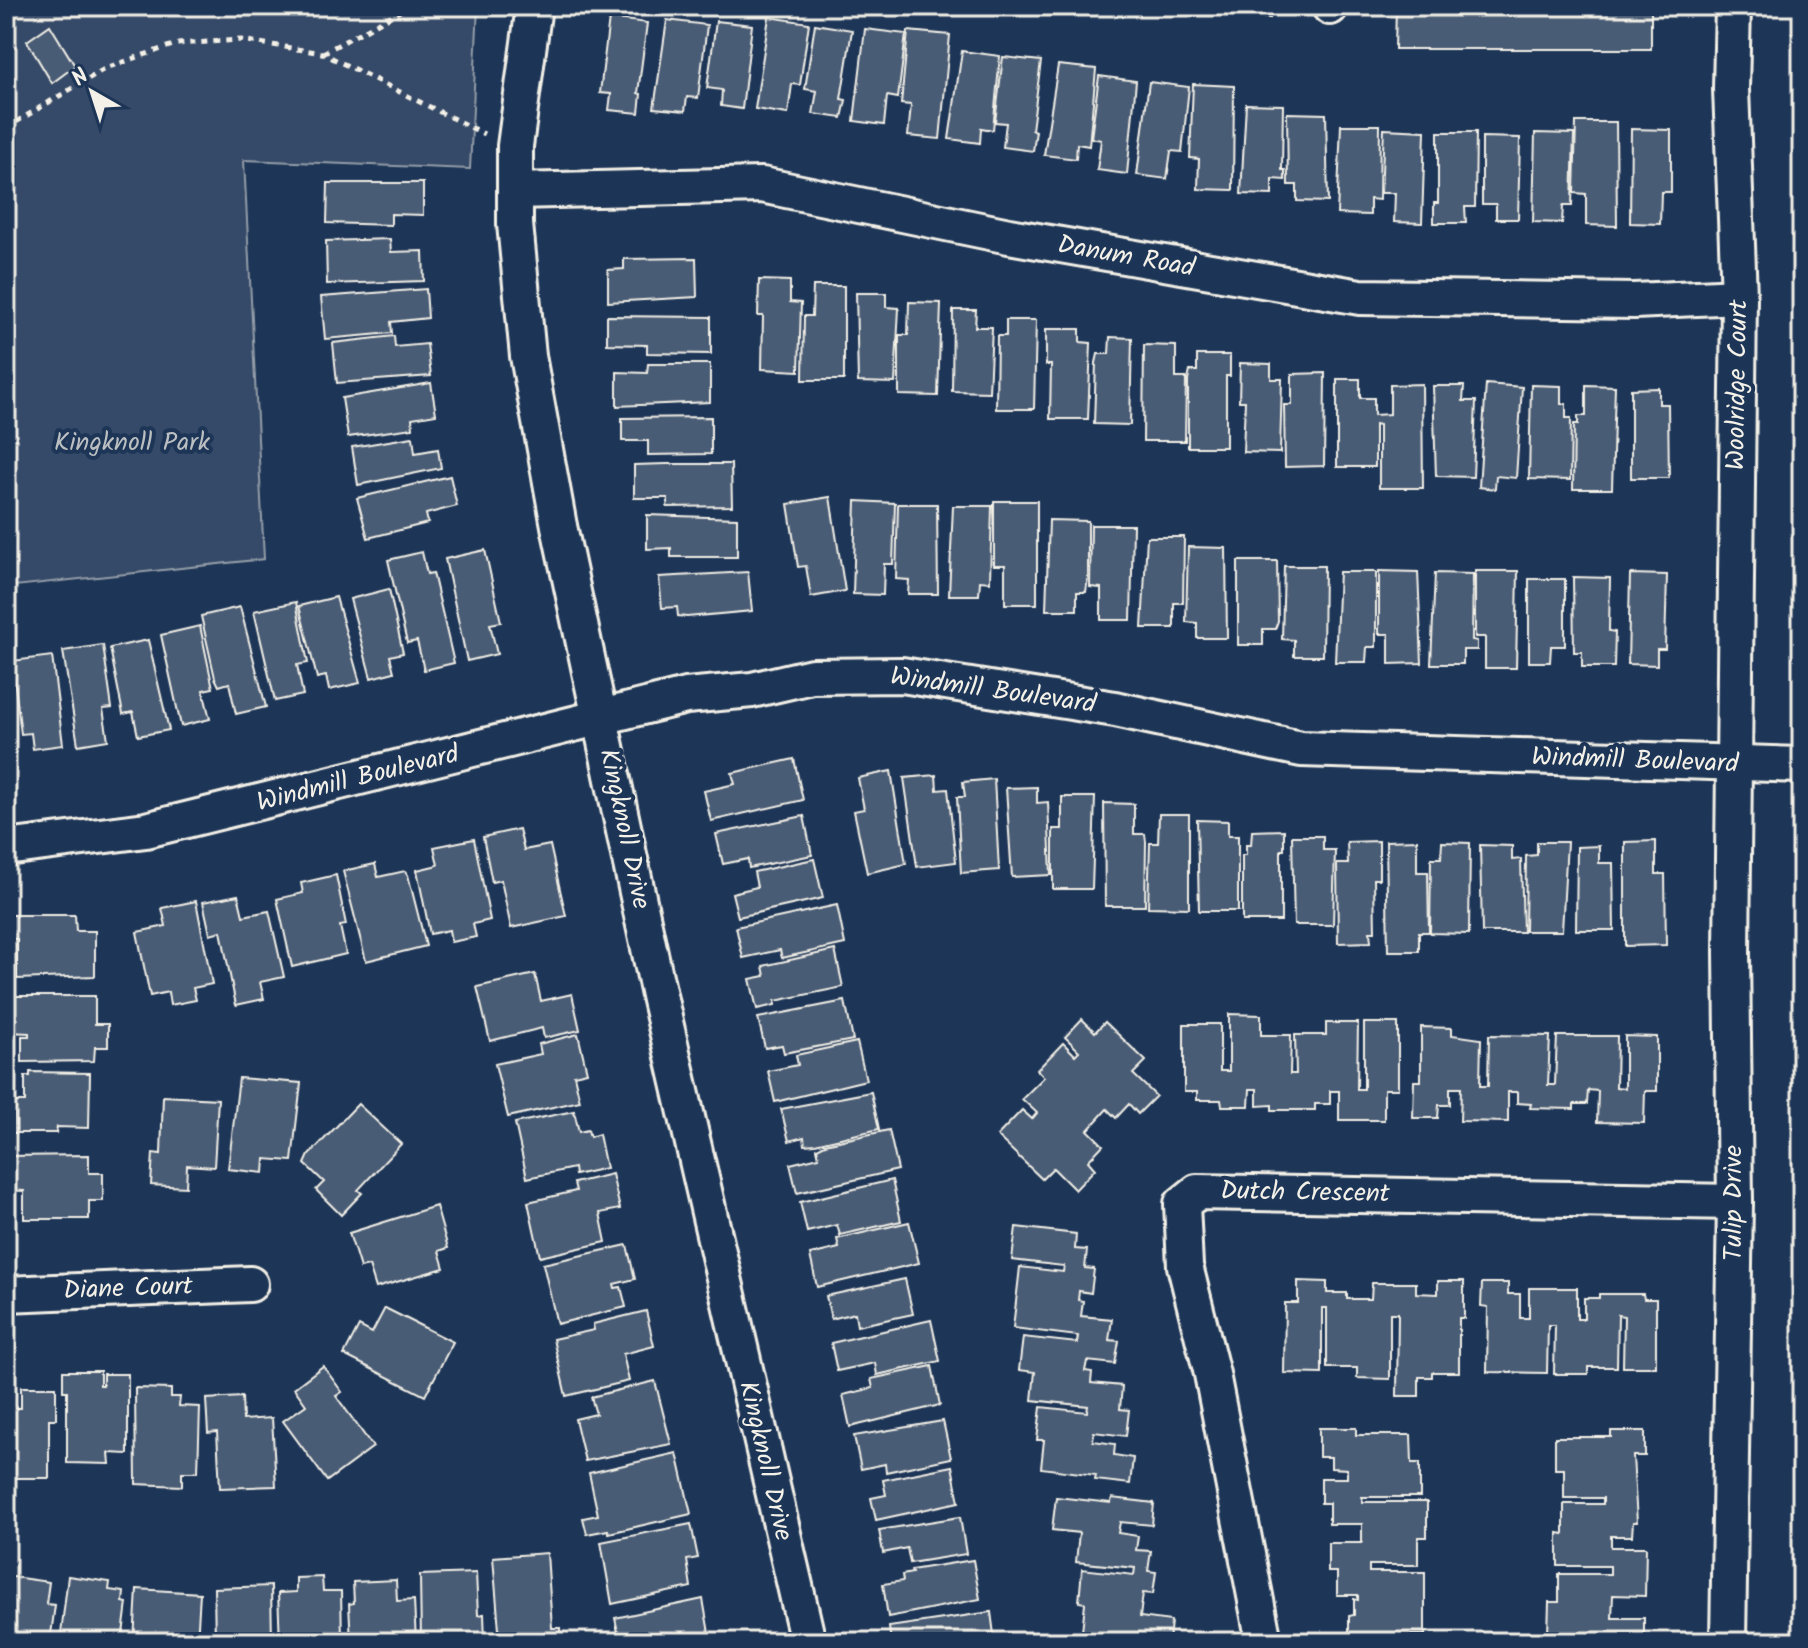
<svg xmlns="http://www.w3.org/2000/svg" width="1808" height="1648" font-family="Kalam,sans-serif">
  <rect width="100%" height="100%" fill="#1d3557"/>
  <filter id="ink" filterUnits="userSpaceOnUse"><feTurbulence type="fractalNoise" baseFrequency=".0125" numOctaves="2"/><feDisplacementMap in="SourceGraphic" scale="16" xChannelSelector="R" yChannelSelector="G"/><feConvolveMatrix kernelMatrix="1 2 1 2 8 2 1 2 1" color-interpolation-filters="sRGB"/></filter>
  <g filter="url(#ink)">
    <path fill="#354a67" stroke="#949ea8" stroke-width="2" d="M6,6H478L470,169L244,160L264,559L6,587Z"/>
    <g fill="#485b74" stroke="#f4f1e8" stroke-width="2">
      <path d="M1218,6H1271L1270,18L1217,11Z"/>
      <path d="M1396,6H1651V49H1395Z"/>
      <path d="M769,17L809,23L800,85L792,84L788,114L755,109Z"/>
      <path d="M609,18L647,23L638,93L641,94L639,113L609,110L611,94L600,93Z"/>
      <path d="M667,20L707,25L698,98L687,97L685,111L654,108Z"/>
      <path d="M716,21L752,25L742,109L721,106L722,90L707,88Z"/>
      <path d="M815,24L852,30L841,99L846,100L842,118L813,114L817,91L805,89Z"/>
      <path d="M50,25L75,66L52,83L27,41Z"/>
      <path d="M865,29L906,34L898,98L887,96L884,125L854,121Z"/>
      <path d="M908,31L950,35L940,139L908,136L911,105L901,104Z"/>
      <path d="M962,51L1000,56L993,130L981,128L980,143L949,139Z"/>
      <path d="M1003,57L1041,61L1032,130L1036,131L1033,151L1003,147L1006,123L995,122Z"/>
      <path d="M1058,65L1096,69L1089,146L1077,144L1076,159L1044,155Z"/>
      <path d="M1099,76L1136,81L1127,174L1097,170L1101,140L1091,138Z"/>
      <path d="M1149,82L1189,87L1182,152L1171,151L1167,179L1137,175Z"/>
      <path d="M1193,84L1234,86L1233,190L1198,189L1199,159L1190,158Z"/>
      <path d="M1246,104L1283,105L1282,170H1285V180L1272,179V195L1241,194Z"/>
      <path d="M1287,113L1326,114L1328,202L1297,201V185H1288Z"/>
      <path d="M1576,122H1616L1617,226L1586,225V194L1574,193Z"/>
      <path d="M1341,125H1380L1379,200L1370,199V215L1337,214Z"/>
      <path d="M1384,129L1425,131L1422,223L1394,222L1395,193H1381Z"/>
      <path d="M1631,129L1671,130V192H1661L1660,224L1630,223Z"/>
      <path d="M1438,132H1476L1475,207H1465L1466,223H1434V203H1438Z"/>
      <path d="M1535,133L1574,134L1572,206H1563L1562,223L1533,222Z"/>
      <path d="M1482,137L1520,138L1518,219H1496V204H1482Z"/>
      <path d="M328,183H423V215L391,214V225L327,223Z"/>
      <path d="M390,239L391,252L423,251L424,281L327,284L326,241Z"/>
      <path d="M696,258L697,297L608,302V270L624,269V259Z"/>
      <path d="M759,280L790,281V302L801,303L799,371L762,369L763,316H758Z"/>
      <path d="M813,286H844V380H803L804,316H812Z"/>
      <path d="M426,289L428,318L391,322L392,333L325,339L321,297Z"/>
      <path d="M856,293H886V307L899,308L895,383L858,382Z"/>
      <path d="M909,302L941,303L938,396L899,395V335H908Z"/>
      <path d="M953,310H976L975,327H992L989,392L952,391Z"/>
      <path d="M607,316L711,317V354L647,353V345L607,344Z"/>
      <path d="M1006,320H1036L1034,409H996L997,336H1006Z"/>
      <path d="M1046,329H1080V342L1091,343L1088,419H1050L1051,365H1046Z"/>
      <path d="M394,336L395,347L427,344L431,376L337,383L333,343Z"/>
      <path d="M1110,337L1132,338L1130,425L1094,424L1096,363L1098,354H1109Z"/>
      <path d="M1144,345L1176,346V378H1186L1185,441H1143Z"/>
      <path d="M1197,355H1230V376H1226V447H1188V380L1190,371H1197Z"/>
      <path d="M1240,363L1271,364V379H1282L1280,453L1243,452L1245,401H1239Z"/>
      <path d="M648,364H710V402L617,406V372L647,373Z"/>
      <path d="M1325,373L1324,466L1285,467L1284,405H1292V374Z"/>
      <path d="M1337,379H1360V398H1374V415L1390,414V385L1422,384L1423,488H1379V425L1375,424V467H1337Z"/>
      <path d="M431,383L436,414L412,418L413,428L348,437L342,398Z"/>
      <path d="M1486,384L1522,387L1516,478L1496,476L1495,489L1479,487Z"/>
      <path d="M1531,385L1561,386V404H1566V418H1571L1570,480L1529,479Z"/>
      <path d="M1586,385L1615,386L1612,489H1573L1574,424H1578V416H1586Z"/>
      <path d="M1433,386H1464L1463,401H1476L1473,477L1436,476Z"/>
      <path d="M1659,388V404H1668L1669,478H1631V389Z"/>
      <path d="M711,417V454L648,455V441H622V418Z"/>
      <path d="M413,437L415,453L438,449L441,468L358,485L352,447Z"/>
      <path d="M667,464H731L732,506L667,507L668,498H634V465Z"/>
      <path d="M450,476L457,506L426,514L428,523L368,538L357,498Z"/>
      <path d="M830,497L845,591L811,597L806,566L798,567L788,504Z"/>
      <path d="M856,501L895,503L893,564H884L883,595L853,594Z"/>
      <path d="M994,501H1037V604H1005V565H994Z"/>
      <path d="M898,504H937L938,594H908L909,580L896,579Z"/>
      <path d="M953,506H992L990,582L980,581L979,595H949Z"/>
      <path d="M647,515L737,518V557H671V548L647,549Z"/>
      <path d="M1049,520L1088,521V578L1086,592H1077V610H1046Z"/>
      <path d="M1091,525H1133L1131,620H1101V588L1090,587Z"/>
      <path d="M1147,537H1184L1183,603H1174V628H1142Z"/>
      <path d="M1188,547L1226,548L1227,638H1197V623L1186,622Z"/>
      <path d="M485,550L501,622L490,624L497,654L467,661L445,559Z"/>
      <path d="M422,552L427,574L433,573L454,663L424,670L417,641L407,643L388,560Z"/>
      <path d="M1238,561H1277L1278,621L1275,629H1263V645H1238Z"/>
      <path d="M1284,566H1324L1323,656H1294V640L1282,639Z"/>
      <path d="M1379,571L1418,572L1422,663L1389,664V634H1379Z"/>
      <path d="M1475,571H1518L1516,668H1485V637H1475Z"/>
      <path d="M748,572L752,611L687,617L678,616L677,607L662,608L659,577Z"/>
      <path d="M1339,572H1376V647H1367L1366,662H1335Z"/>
      <path d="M1435,573L1473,574L1472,640L1477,641V650H1463V664H1431Z"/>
      <path d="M1630,574L1667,575L1665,649H1657V665L1628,664Z"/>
      <path d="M1573,577L1610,578L1609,631L1615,632L1614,667H1582V652H1574Z"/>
      <path d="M1529,579H1565V646H1551L1550,662H1529Z"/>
      <path d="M389,589L403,653L390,656L394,672L371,678L350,599Z"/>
      <path d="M336,597L360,683L329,690L326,676L317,678L299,606Z"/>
      <path d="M296,602L308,663L297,665L303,695L275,701L254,611Z"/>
      <path d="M240,607L266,707L236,714L229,683L219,686L215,678L201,616Z"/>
      <path d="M200,626L213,688L203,690L210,719L181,726L161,635Z"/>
      <path d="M148,640L169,730L138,736L133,712L123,714L110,648Z"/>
      <path d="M103,645L112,708L103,709L108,740L78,745L63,651Z"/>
      <path d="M52,656L63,745L33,749L31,733L21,734L12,661Z"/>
      <path d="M6,690L11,752H6Z"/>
      <path d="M794,759L803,800L711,821L704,791L735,784L732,773Z"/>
      <path d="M891,771L906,864L867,873L854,811L864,809L858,778Z"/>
      <path d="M936,775L937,790L948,789L956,862L917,867L904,778Z"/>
      <path d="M994,779L999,870L961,873L957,797H965L963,782Z"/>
      <path d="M1037,787V803L1048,802L1051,875L1012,877L1006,788Z"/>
      <path d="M1062,797H1095L1092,889H1053V829H1062Z"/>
      <path d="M1104,803L1134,804V834H1145L1146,842L1145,906H1105Z"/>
      <path d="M1159,814H1189V908L1148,907L1150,843H1158Z"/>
      <path d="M804,816L812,855L749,868L748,859L723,864L716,834Z"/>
      <path d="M1197,820L1228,821V836H1238V911H1199Z"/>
      <path d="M519,829L524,850L550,845L566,916L511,928L501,880L492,882L483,837Z"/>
      <path d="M1284,830V850H1281V921H1242V855H1246V845H1251L1252,831Z"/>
      <path d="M1292,836H1323V850H1335L1333,925H1294Z"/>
      <path d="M474,839L490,920L473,924L476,937L451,942L449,930L430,934L417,870L438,865L434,847Z"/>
      <path d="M1417,840V872H1428L1429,932H1419V951H1388L1386,841Z"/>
      <path d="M1379,841V879H1374L1375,932H1370L1371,942L1338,943L1337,864H1348L1347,842Z"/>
      <path d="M1656,841V874H1665L1666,945L1625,946V842Z"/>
      <path d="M1442,842L1470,843L1469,934L1430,933L1431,858H1441Z"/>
      <path d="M1537,842H1567L1562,931H1525L1526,856L1537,855Z"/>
      <path d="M1480,845L1512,846V860L1521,859L1523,932H1482Z"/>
      <path d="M1599,846V863H1613L1614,930H1576L1577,847Z"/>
      <path d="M814,859L823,898L738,917L732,893L757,887L754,872Z"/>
      <path d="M375,864L378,877L405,871L408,875L426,946L366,961L343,871Z"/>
      <path d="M336,875L346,925L340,926L346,954L292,967L277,899L303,893L301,883Z"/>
      <path d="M238,895L243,916L269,911L284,977L260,982L264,999L236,1005L221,931L210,934L203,902Z"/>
      <path d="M196,901L212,984L193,988L196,1000L170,1005L168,992L150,996L137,932L166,926L162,908Z"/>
      <path d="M837,905L845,944L782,958L780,950L743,958L736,927Z"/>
      <path d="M6,915H75L76,931H95V976L17,979V939H6Z"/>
      <path d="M835,950L843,987L775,1001V1005L757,1009L750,979L765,976L763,966Z"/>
      <path d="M535,974L541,1001L572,994L580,1030L544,1038L542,1028L490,1041L477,987Z"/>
      <path d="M9,996H95V1024H108V1047H95L94,1061L22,1062V1036H29V1033L8,1032Z"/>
      <path d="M845,1001L853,1040L784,1053L782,1045L765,1048L758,1018Z"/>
      <path d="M1229,1014L1261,1015V1035H1291L1290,1074H1296L1295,1035H1326V1023H1358L1357,1089H1364V1023H1398V1089H1384V1120H1339V1091H1330V1104H1315V1110H1272V1105L1257,1106V1089H1250L1249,1106H1222L1221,1100H1197V1092H1184V1024H1220V1071H1229Z"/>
      <path d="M1082,1019L1095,1032L1105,1022L1146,1061L1133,1074L1156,1096L1138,1114L1129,1104L1116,1118L1107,1109L1088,1130L1103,1145L1088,1161L1095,1169L1075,1190L1053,1168L1042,1179L997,1136L1022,1110L1032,1119L1037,1113L1022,1099L1044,1077L1037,1070L1063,1043L1075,1055L1079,1051L1065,1037Z"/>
      <path d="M1421,1027L1452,1028V1035L1481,1039L1480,1086H1488L1489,1035L1550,1036L1548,1085H1555L1557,1036H1617L1616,1087L1625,1088V1036L1657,1037V1091H1645L1644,1123L1597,1122L1598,1091L1588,1090L1587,1104H1574V1109L1530,1108L1531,1104L1517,1103V1092H1508V1122L1460,1121L1461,1088H1450V1105H1439L1438,1118H1413L1414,1081H1421Z"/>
      <path d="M578,1034L587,1072L574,1075L580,1101L508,1117L495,1064L541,1054L539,1044Z"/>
      <path d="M857,1042L866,1080L775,1102L768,1071L798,1065L796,1055Z"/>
      <path d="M30,1072L90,1073L89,1128L57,1127L56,1133H13L14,1102H25V1076H30Z"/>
      <path d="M239,1078L301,1083L292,1161L265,1159L264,1173L228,1169Z"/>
      <path d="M871,1092L879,1129L815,1144L805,1145L804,1137L789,1141L781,1109Z"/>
      <path d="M163,1096L218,1099L214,1167L187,1165L186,1187L151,1185L153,1153L161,1154Z"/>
      <path d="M358,1104L401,1144L358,1190L362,1193L341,1215L316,1190L324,1182L305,1164L309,1155Z"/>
      <path d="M574,1111L579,1132L588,1130L590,1137L599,1134L606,1168L575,1175L574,1168L527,1178L515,1123Z"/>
      <path d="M889,1130L898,1170L797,1193L790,1164L819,1157L817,1148L825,1144Z"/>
      <path d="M89,1155V1173H103V1201H89V1219H24V1191L6,1190V1156Z"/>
      <path d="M612,1174L620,1209L600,1213L606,1242L540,1257L528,1202L576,1191L574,1183Z"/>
      <path d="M892,1180L901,1221L840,1235L837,1225L807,1232L800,1202Z"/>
      <path d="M436,1206L448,1248L439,1251L444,1268L376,1288L369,1266L360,1268L349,1233Z"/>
      <path d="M909,1222L919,1263L817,1287L810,1255L839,1248L837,1239Z"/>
      <path d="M1016,1227L1076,1234L1075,1249L1087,1250L1085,1268L1094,1269L1091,1293L1079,1291L1078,1300L1083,1301L1081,1316L1112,1319L1109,1340L1119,1341L1115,1364L1087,1361L1085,1371L1092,1372L1091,1383L1122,1386L1120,1409L1129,1410L1126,1436L1094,1432L1093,1441L1115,1444L1114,1455L1133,1458L1130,1484L1095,1480L1096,1475L1041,1468L1044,1440H1037L1041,1407L1087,1412L1088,1406L1032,1400L1035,1372L1019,1370L1023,1337L1077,1343L1078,1336L1013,1328L1020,1267L1063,1272L1064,1266L1012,1260Z"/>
      <path d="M627,1245L635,1279L614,1284L615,1288L621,1287L626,1307L557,1324L543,1264Z"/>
      <path d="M905,1279L913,1314L857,1326L855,1313L831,1319L826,1296Z"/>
      <path d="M1298,1281L1327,1282V1293H1347V1299H1371L1372,1283H1416V1293L1438,1294V1281H1464V1318H1459V1372H1432V1377H1419V1396H1397L1398,1313H1390V1379L1357,1378V1368H1327V1308H1322V1374L1284,1373L1285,1303H1298Z"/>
      <path d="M1482,1283H1508V1294H1520V1318H1529V1288H1577V1319H1584V1298H1599V1294H1643L1644,1299H1656V1367H1623L1624,1316L1618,1315L1617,1367H1588V1374H1554L1555,1325H1548L1547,1373L1487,1372L1488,1307L1481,1306Z"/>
      <path d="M385,1308L453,1342L425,1396L344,1355L359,1326L372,1333Z"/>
      <path d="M646,1311L654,1346L623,1354L629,1381L566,1396L553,1339L594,1330L593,1324Z"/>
      <path d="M931,1320L940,1361L877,1375L875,1363L837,1371L831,1343Z"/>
      <path d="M323,1366L342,1392L336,1396L373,1447L327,1481L283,1421L306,1405L294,1388Z"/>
      <path d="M932,1366L940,1405L850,1427L843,1395L873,1388L871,1379Z"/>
      <path d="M63,1371H100V1385H103V1374H128V1454L109,1453L110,1464L67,1463V1391H63Z"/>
      <path d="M655,1381L671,1444L585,1461L575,1419L596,1414L591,1397Z"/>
      <path d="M21,1387H56V1419H49V1478H6V1408H21Z"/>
      <path d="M135,1388L171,1389V1397H180L179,1406L200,1407L198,1472H182V1486L136,1484Z"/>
      <path d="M242,1397L243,1420L272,1418L276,1486L220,1488L217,1432L208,1433L206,1399Z"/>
      <path d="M943,1421L951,1458L886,1472L885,1464L861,1469L854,1436Z"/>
      <path d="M1319,1428H1356V1435H1411L1412,1463H1420V1497H1362L1363,1502H1427V1537H1418V1565H1369V1572H1425V1635H1370V1640L1432,1642H1357V1638L1349,1639V1616L1354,1615V1599L1358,1600V1595H1337V1572H1328V1543H1362V1524H1329V1503H1321V1478H1347V1469L1331,1468V1457H1319Z"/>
      <path d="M1611,1431H1645V1456H1633L1637,1522H1633L1632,1536H1611V1547H1646L1645,1596L1613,1595L1612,1618H1644V1642H1548H1609V1635L1548,1634L1549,1602H1559V1574H1610V1566H1558V1533L1564,1534V1504H1603V1498H1564V1469H1555V1437H1611Z"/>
      <path d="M677,1453L691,1514L609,1533L608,1530L587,1534L583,1518L598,1515L589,1473Z"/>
      <path d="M952,1466L959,1502L876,1520L871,1498L886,1495L883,1480Z"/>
      <path d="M1056,1497L1111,1503L1112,1498L1154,1503L1152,1525L1120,1522L1118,1533L1138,1536L1136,1550L1151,1551L1148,1571L1156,1572L1153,1594L1143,1593L1140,1617L1171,1621L1169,1641L1176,1642H1133L1134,1638L1082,1632L1085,1603L1079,1602L1082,1569L1134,1575L1135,1568L1076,1562L1079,1533L1052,1530Z"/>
      <path d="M960,1517L966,1554L910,1563L907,1548L883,1553L879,1530Z"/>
      <path d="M691,1524L698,1558L687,1560L691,1587L612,1604L601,1542Z"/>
      <path d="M547,1553L552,1628H560L561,1642H500L493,1557Z"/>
      <path d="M973,1560L980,1599L888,1617L883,1584L903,1581L902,1575L912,1573L911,1570Z"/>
      <path d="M476,1573L478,1615L484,1614L485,1642H421L420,1575Z"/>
      <path d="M6,1576L49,1582L46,1604L55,1605L50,1642H6Z"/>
      <path d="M68,1576L110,1582L109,1590L124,1592L123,1602L127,1603L122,1642H60Z"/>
      <path d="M322,1577L323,1591H341L342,1642H280L278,1593L296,1592V1578Z"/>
      <path d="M396,1580L397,1601L414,1600L416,1642H351L349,1604L354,1603L353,1582Z"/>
      <path d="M271,1586L272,1642H215L214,1588Z"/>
      <path d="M137,1589L200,1593L197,1642H134Z"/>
      <path d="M703,1599L709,1633L696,1636L698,1642H620L615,1618Z"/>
      <path d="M991,1612L995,1642H891L889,1627Z"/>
    </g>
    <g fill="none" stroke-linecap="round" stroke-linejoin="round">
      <g stroke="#f4f1e8" stroke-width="40">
        <g id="minor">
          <path d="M534,6L515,146V224L528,356L559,526L660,1000L808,1642"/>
          <path d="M1330,7V6"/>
          <path d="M515,191L762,185L1009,236L1360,297L1634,301L1739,296"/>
          <path d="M6,848L146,830L686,696L752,690L812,676L902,675L1115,709L1301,749L1802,765"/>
          <path d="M6,1294L250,1284"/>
          <path d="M1264,1642L1212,1374L1185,1266L1182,1204L1197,1192L1735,1202"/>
          <path d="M1728,1642L1735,1202L1732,953L1739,296L1731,89L1733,6"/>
        </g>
      </g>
      <g stroke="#f4f1e8" stroke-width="5" stroke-dasharray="6 6" stroke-linecap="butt">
        <path d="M323,53L409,6"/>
        <path d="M6,128L106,68L176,44L241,40L322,53L484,134"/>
      </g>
      <use href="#minor" stroke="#1d3557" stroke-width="34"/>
    </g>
  </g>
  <g text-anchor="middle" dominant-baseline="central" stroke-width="8" stroke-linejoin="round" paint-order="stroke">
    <g font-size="26" fill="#f4f1e8" stroke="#1d3557">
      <text transform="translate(1126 257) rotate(10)">Danum Road</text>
      <text transform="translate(1738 385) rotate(-89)">Woolridge Court</text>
      <text transform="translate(993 691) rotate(8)">Windmill Boulevard</text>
      <text transform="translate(1635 761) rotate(2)">Windmill Boulevard</text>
      <text transform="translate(358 779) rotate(-14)">Windmill Boulevard</text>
      <text transform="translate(624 829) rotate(78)">Kingknoll Drive</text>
      <text transform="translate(1305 1193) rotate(1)">Dutch Crescent</text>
      <text transform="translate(1734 1203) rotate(-90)">Tulip Drive</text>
      <text transform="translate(128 1289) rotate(-2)">Diane Court</text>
      <text transform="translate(765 1461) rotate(77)">Kingknoll Drive</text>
    </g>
    <g font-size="26" fill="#bbbfc1" stroke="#1d3557">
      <text x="132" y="443">Kingknoll Park</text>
    </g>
  </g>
  <rect width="1808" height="1648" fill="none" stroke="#1d3557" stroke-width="32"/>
  <rect x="16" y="16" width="1776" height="1616" fill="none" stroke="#f4f1e8" stroke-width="3" filter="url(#ink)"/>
  <g transform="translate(92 92) rotate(321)" stroke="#1d3557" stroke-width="6" paint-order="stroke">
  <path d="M0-6L14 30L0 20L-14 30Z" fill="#f4f1e8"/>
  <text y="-12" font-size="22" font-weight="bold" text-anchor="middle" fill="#f4f1e8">N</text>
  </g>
</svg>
